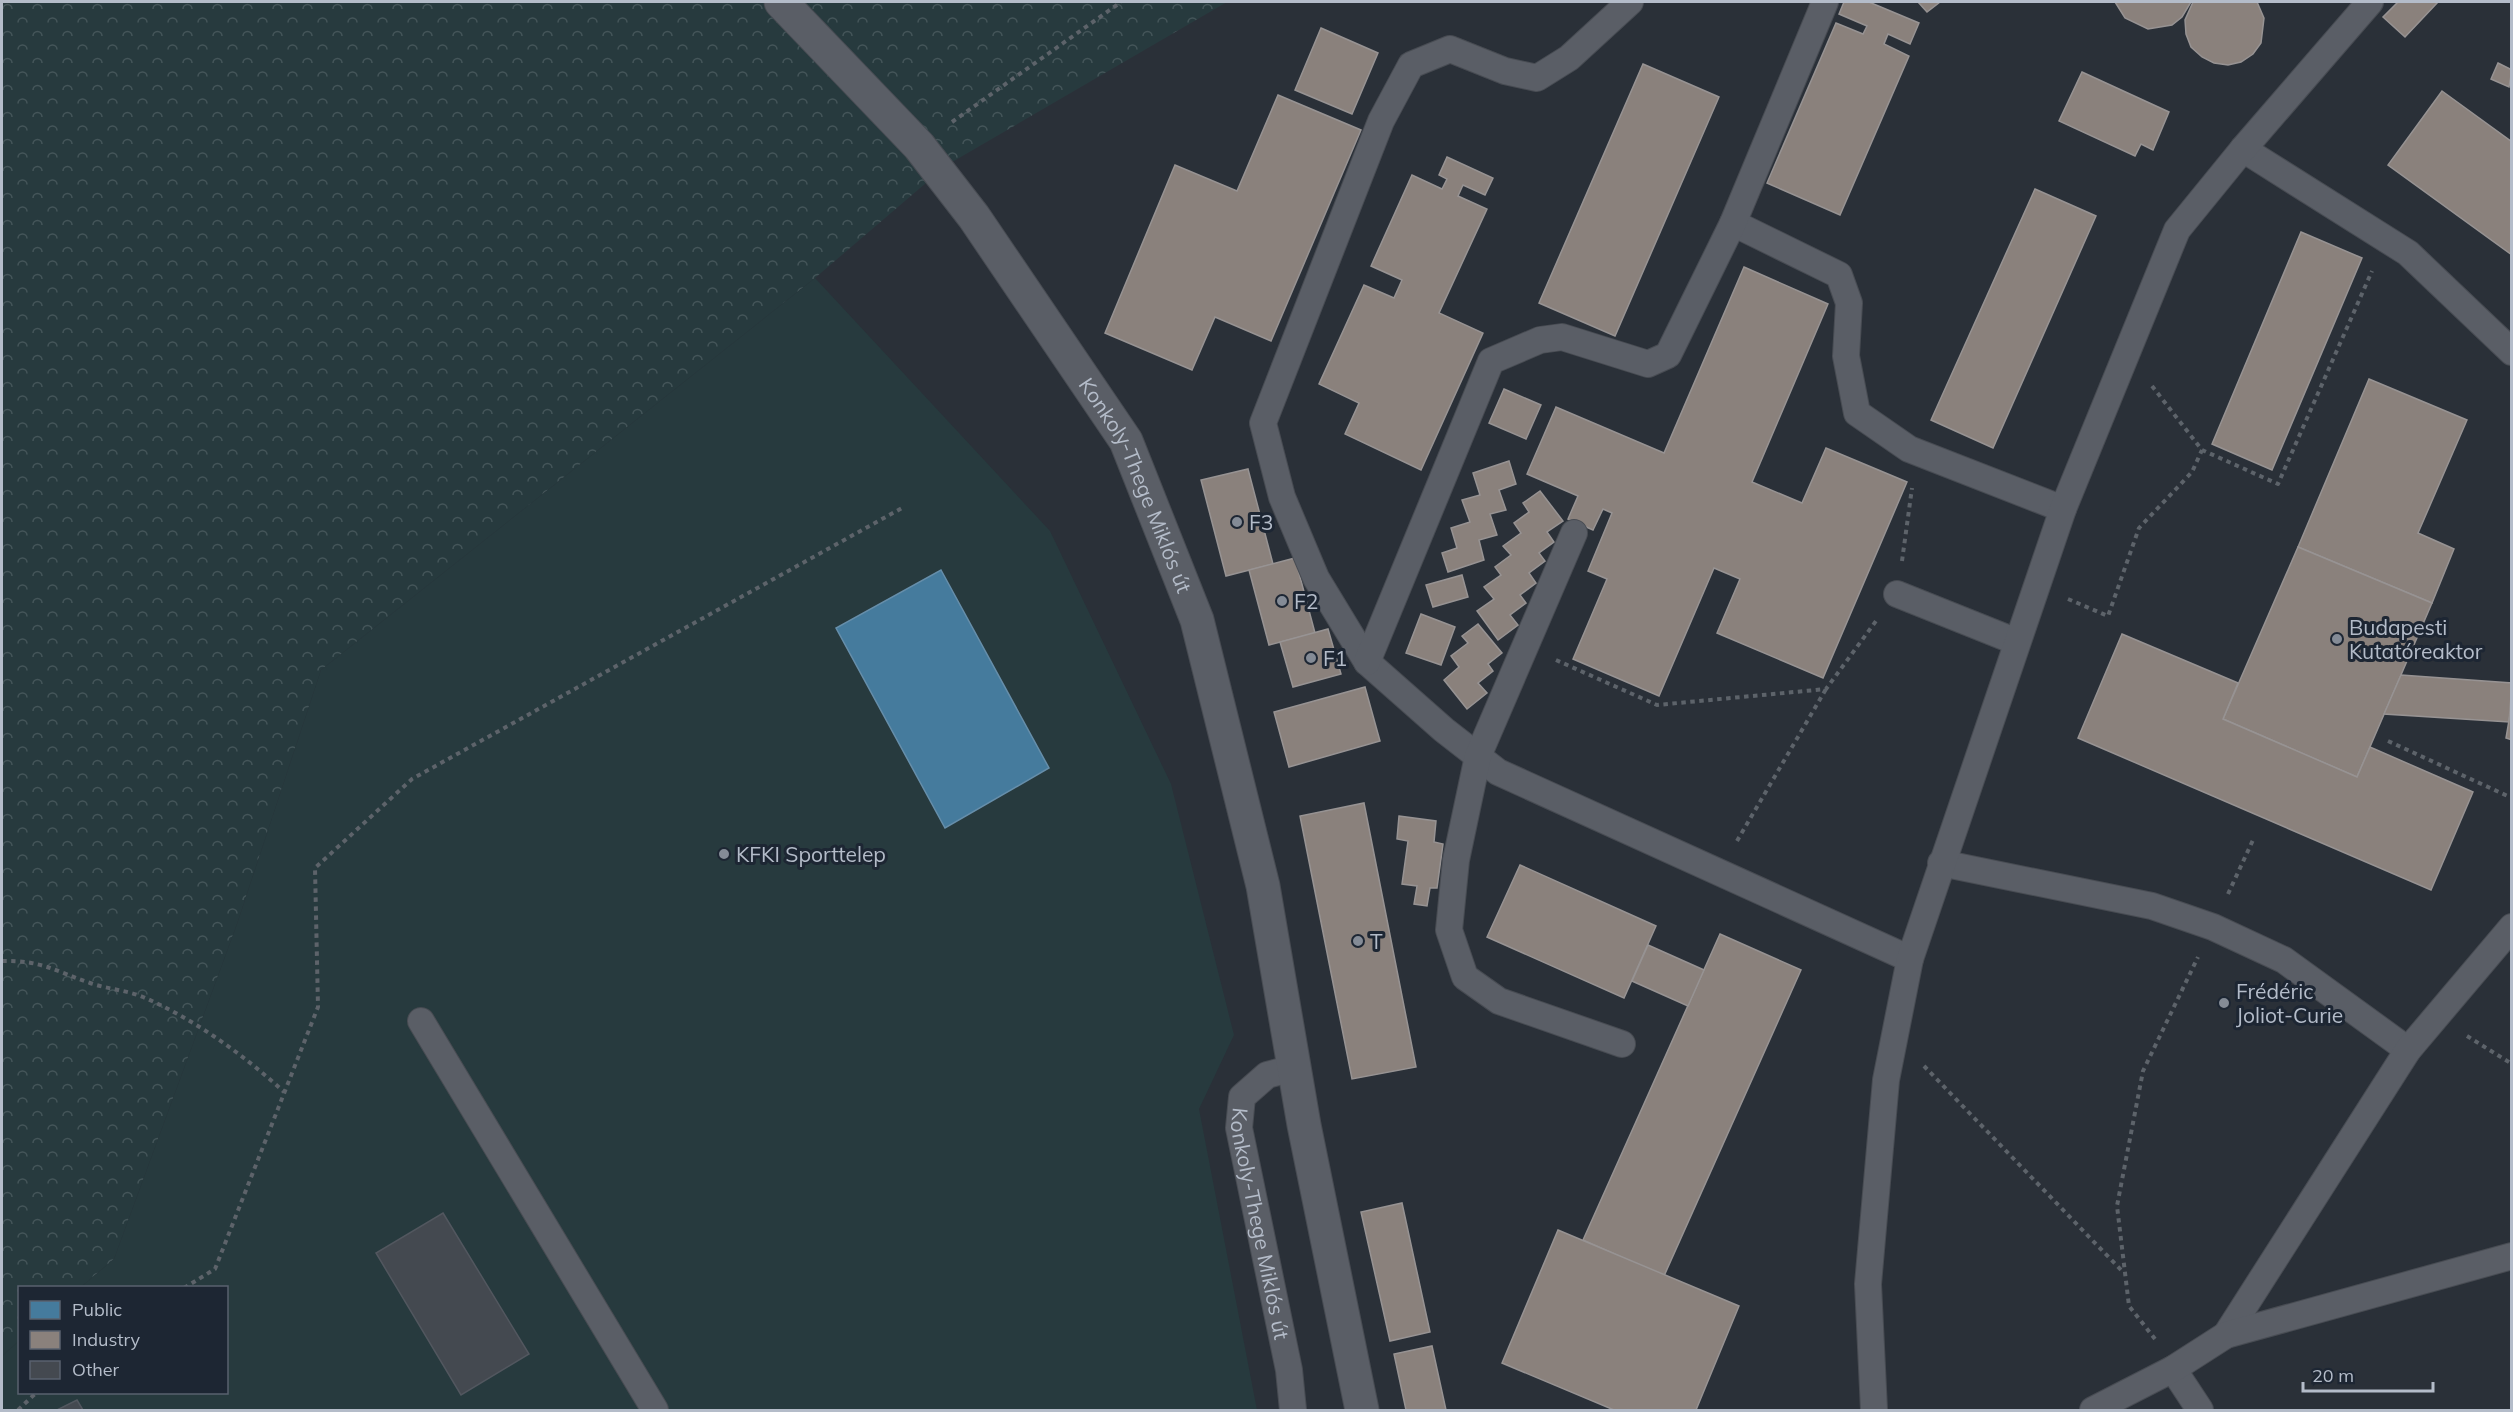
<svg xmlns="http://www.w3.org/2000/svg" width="2513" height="1412" font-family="Mulish,sans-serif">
  <defs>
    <pattern id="forest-crowns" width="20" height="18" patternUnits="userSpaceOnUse" patternTransform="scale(1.5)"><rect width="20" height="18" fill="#273a3e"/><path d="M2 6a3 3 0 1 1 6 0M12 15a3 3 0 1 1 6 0" fill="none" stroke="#445559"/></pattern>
  </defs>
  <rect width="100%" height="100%" fill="#2a3038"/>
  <path fill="url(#forest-crowns)" d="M2,2H1227L947,165L815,278L321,670L237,924L114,1259L81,1287L20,1288L19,1341L2,1356Z"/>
  <path fill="#273a3e" d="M815,278L1050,531L1171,784L1234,1035L1199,1109L1257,1410H2V1356L19,1341L20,1392H226V1288L81,1287L114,1259L237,924L321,670Z"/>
  <path fill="#457b9d" stroke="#668eaa" stroke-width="1.5" d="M941,570L1049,768L945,828L836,628Z"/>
  <g fill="#8a817c" stroke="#979393" stroke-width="1.5">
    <path d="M1844,2H1869L1919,23L1910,44L1888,34L1884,44L1909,56L1840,215L1767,183L1836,23L1863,34L1867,26L1839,14Z"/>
    <path d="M1918,2H1940L1927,12Z"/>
    <path d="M2115,2H2191L2182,17L2172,25L2148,29L2125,18Z"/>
    <path d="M2193,2H2257L2264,18L2261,43L2253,54L2241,62L2228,65L2214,63L2202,57L2191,47L2186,34L2185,20Z"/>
    <path d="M2398,2H2438L2405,37L2383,17Z"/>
    <path d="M1321,28L1378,53L1352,114L1295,90Z"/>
    <path d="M2498,63L2512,70L2509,87L2491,79Z"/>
    <path d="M1643,64L1719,97L1615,336L1539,303Z"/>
    <path d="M2082,72L2169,112L2153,150L2141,144L2135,156L2059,121Z"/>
    <path d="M2442,91L2512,142V255L2388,165Z"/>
    <path d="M1278,95L1361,130L1271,341L1215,317L1192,370L1105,333L1175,165L1237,191Z"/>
    <path d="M1447,157L1493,178L1485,195L1463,185L1458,196L1487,209L1439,313L1483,333L1421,470L1345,434L1359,403L1319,384L1364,285L1394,298L1402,280L1371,266L1412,175L1442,189L1447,179L1439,175Z"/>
    <path d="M2035,189L2096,216L1993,448L1931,420Z"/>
    <path d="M2301,232L2362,258L2272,470L2212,444Z"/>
    <path d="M1744,267L1828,304L1752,482L1802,503L1826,448L1907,482L1823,678L1717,633L1740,579L1714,568L1659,696L1573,659L1607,579L1588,571L1612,513L1603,509L1593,530L1568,519L1578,496L1527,474L1556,407L1664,453Z"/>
    <path d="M2369,379L2467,420L2418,533L2454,549L2432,603L2298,547Z"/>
    <path d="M1504,389L1541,405L1526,439L1489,423Z"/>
    <path d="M1509,461L1516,484L1499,490L1506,510L1490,514L1497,535L1479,540L1484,560L1448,572L1442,553L1457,548L1451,528L1470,522L1462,500L1480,495L1473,473Z"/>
    <path d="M1248,469L1273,564L1226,576L1201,480Z"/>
    <path d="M1540,491L1563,521L1547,532L1554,542L1539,553L1545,561L1529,573L1536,583L1520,595L1526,603L1510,615L1518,625L1498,640L1477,611L1494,599L1484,587L1501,575L1495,567L1511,555L1503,546L1521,533L1514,523L1529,512L1523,503Z"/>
    <path d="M2298,547L2432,603L2357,777L2223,719Z"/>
    <path d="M1295,558L1315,633L1269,645L1249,570Z"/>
    <path d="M1462,575L1468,597L1433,607L1426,585Z"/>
    <path d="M1421,614L1455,627L1441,665L1406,653Z"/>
    <path d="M1478,624L1502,653L1488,664L1493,671L1478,683L1487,693L1467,709L1444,680L1459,667L1451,656L1468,643L1462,636Z"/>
    <path d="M1328,629L1341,674L1293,687L1280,642Z"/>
    <path d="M2122,634L2238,683L2223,719L2357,777L2370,747L2473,792L2431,890L2078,738Z"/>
    <path d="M2401,675L2512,683L2509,722L2384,714Z"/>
    <path d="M1365,687L1380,741L1289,767L1274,712Z"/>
    <path d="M2512,703V740L2506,738Z"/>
    <path d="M1364,803L1416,1067L1352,1079L1300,816Z"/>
    <path d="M1399,816L1436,821L1434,842L1443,844L1437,888H1430L1427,906L1414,904L1417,886L1402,884L1408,841L1397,839Z"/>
    <path d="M1520,865L1656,926L1624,998L1487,937Z"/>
    <path d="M1720,934L1801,970L1664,1276L1583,1240Z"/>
    <path d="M1648,945L1704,970L1688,1006L1632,981Z"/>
    <path d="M1402,1203L1430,1332L1390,1341L1361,1212Z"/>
    <path d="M1558,1230L1739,1306L1696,1410H1614L1502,1363Z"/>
    <path d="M1432,1346L1446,1410H1406L1394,1354Z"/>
  </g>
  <g fill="#444950" stroke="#52575f" stroke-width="1.5">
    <path d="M443,1213L529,1354L461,1395L376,1253Z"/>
    <path d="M77,1400L83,1410H57Z"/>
  </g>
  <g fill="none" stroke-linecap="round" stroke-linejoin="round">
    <g stroke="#484c53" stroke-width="28">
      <g id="service">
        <path d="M1630,2L1569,58L1537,78L1505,71L1450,49L1411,65L1381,121L1263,423L1282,497L1316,578L1367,662L1444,730L1498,772L1910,959"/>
        <path d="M2243,149L2408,253L2512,352"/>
        <path d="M1733,223L1839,275L1849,303L1846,356L1857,413L1909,449L2063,509"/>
        <path d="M1574,533L1478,756L1456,860L1449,930L1465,977L1499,1001L1622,1044"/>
        <path d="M1897,594L2017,642"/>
        <path d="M1367,662L1491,361L1540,340L1562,337L1648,364L1668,355L1733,223L1825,2"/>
        <path d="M1941,863L2152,906L2213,927L2284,960L2408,1050"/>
        <path d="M421,1021L655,1410"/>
        <path id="s1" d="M1293,1068L1267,1075L1242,1097L1239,1128L1289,1370L1293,1410"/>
        <path d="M2226,1335L2408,1050L2512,927"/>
        <path d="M2173,1369L2200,1410"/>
        <path d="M1874,1410L1868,1284L1886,1080L1910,959L2063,509L2177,230L2243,149L2370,2"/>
        <path d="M2093,1410L2173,1369L2226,1335L2512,1256"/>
      </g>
    </g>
    <g stroke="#484c53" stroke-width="35">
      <g id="minor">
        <path id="s2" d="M781,2L919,146L974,217L1126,441L1197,620L1263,886L1304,1125L1362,1410"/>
      </g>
    </g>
    <g stroke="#5d636a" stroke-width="4" stroke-dasharray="4.5 4.5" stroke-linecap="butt">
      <path d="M952,122L1121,2"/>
      <path d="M2152,386L2202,450L2278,484L2372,271"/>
      <path d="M1902,561L1912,488"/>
      <path d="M2068,599L2108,616L2139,528L2192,472L2202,450"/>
      <path d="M1556,660L1657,705L1826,689L1876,621"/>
      <path d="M2388,741L2512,798"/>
      <path d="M1737,841L1826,689"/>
      <path d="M2228,894L2253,840"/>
      <path d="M2,961C41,960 55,971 90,983C107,989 126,990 143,997C194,1019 244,1055 284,1092"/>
      <path d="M2467,1036L2512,1064"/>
      <path d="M1924,1066L2123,1272"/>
      <path d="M184,1288L215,1269L318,1007L315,868L412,779L902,508"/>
      <path d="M2155,1339L2129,1306L2117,1206L2143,1071L2198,957"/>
      <path d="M18,1410L37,1392"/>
    </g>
    <use href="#service" stroke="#5a5e66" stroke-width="26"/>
    <use href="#minor" stroke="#5a5e66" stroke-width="33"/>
  </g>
  <g fill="#848b96" stroke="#1d2633" stroke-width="2">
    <circle cx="1237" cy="522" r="6"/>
    <circle cx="1282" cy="601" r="6"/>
    <circle cx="2337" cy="639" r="6"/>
    <circle cx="1311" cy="658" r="6"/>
    <circle cx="724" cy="854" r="6"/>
    <circle cx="1358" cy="941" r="6"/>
    <circle cx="2224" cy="1003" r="6"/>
  </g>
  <g text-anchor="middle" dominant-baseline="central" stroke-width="6" stroke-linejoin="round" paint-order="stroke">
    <g font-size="21" fill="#b4bcc9" stroke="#1d2633">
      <text stroke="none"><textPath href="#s2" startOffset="604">Konkoly-Thege Miklós út</textPath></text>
      <text stroke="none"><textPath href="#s1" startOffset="189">Konkoly-Thege Miklós út</textPath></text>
    </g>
    <g font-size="21" fill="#b4bcc9" stroke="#1d2633" text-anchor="start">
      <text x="1249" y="522">F3</text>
      <text x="1294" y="601">F2</text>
      <text x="2349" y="627">Budapesti<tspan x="2349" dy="24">Kutatóreaktor</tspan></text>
      <text x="1323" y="658">F1</text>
      <text x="736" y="854">KFKI Sporttelep</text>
      <text x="1370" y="941">T</text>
      <text x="2236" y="991">Frédéric<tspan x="2236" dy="24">Joliot-Curie</tspan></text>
    </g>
  </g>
  <rect width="2513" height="1412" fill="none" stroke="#b4bcc9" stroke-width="6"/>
  <rect x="18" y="1286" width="210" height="108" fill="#1d2633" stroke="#59626f" stroke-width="1.5"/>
  <rect x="30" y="1301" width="30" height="18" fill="#457b9d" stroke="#59626f" stroke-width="1.5"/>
  <text x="72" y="1316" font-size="18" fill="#b4bcc9">Public</text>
  <rect x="30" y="1331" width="30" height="18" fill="#8a817c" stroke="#59626f" stroke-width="1.5"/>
  <text x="72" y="1346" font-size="18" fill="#b4bcc9">Industry</text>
  <rect x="30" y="1361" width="30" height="18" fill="#444950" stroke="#59626f" stroke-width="1.5"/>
  <text x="72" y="1376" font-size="18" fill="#b4bcc9">Other</text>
  <path d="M2303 1382v9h130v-9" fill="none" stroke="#b4bcc9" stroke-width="3"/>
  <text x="2312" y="1382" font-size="18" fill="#b4bcc9" stroke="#1d2633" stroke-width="4.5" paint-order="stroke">20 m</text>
</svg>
